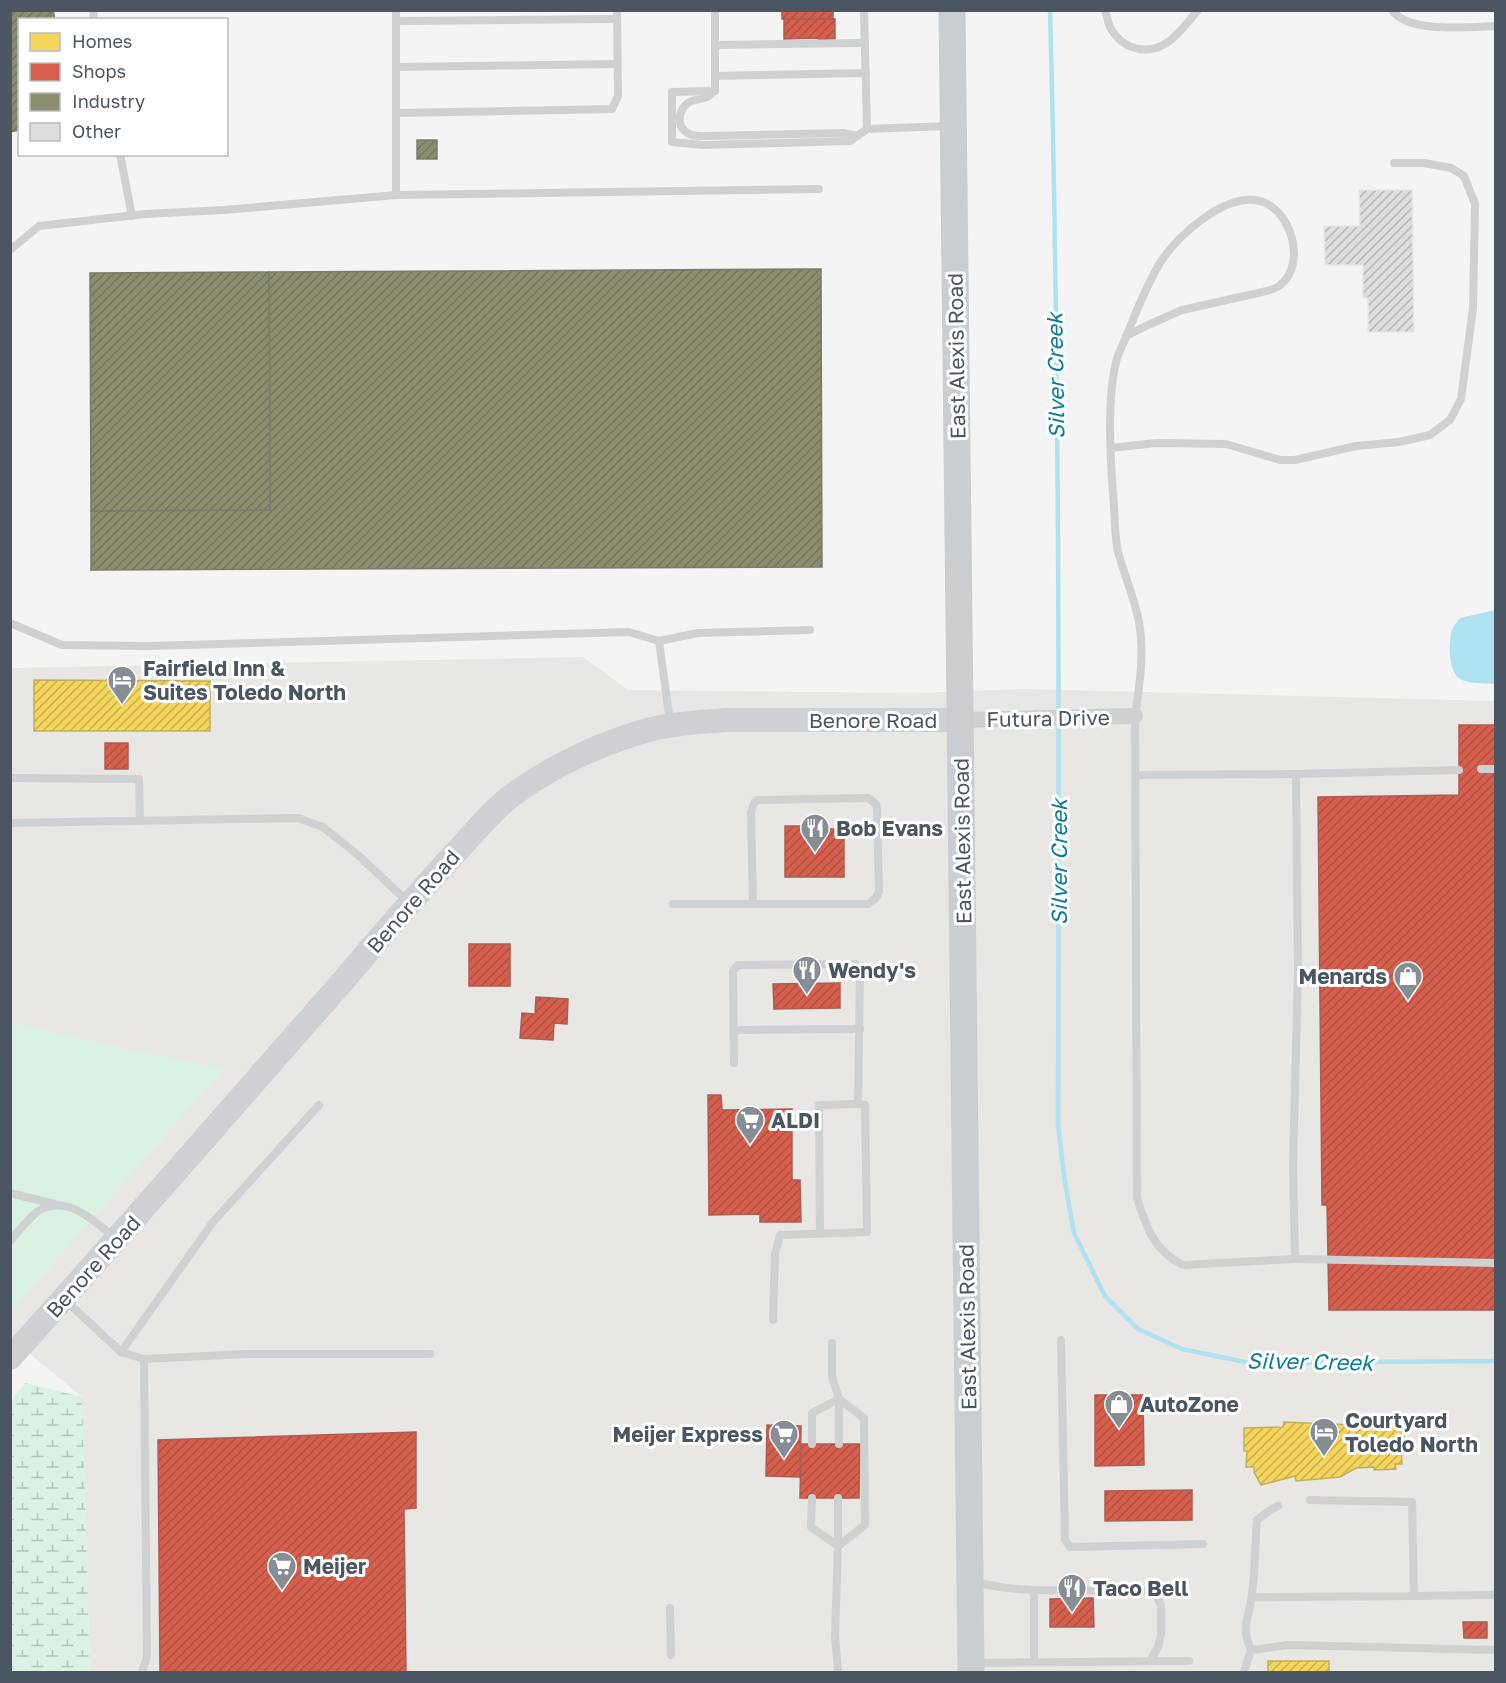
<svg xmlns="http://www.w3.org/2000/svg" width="1506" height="1683" font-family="'Golos Text',sans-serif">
  <defs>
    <pattern id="wetland-marsh" width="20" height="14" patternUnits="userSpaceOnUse" patternTransform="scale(1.5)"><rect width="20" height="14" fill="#d9f2e3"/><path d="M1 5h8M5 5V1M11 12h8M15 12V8" fill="none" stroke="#b2c7bb"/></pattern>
    <pattern id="homes-hatch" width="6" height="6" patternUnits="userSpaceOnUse" patternTransform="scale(1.5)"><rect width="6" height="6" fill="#f6d55c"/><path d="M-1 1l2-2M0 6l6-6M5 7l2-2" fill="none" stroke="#c9b04f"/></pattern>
    <pattern id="shops-hatch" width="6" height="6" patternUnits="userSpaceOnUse" patternTransform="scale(1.5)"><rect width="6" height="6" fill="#d6604d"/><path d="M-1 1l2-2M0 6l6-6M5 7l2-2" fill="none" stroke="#b05243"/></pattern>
    <pattern id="industry-hatch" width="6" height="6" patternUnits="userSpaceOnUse" patternTransform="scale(1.5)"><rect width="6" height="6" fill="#8c8c6e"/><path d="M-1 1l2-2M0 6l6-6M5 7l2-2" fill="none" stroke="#74755e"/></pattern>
    <pattern id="building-hatch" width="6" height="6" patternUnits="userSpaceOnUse" patternTransform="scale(1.5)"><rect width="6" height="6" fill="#ddddde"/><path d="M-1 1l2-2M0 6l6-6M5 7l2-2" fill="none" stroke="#b5b6b7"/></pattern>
  </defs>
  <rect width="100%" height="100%" fill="#f4f4f4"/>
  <path fill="#e8e7e3" d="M583,657L628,690L918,693L1024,689L1495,701V1672H90L82,1397L11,1338V1311L222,1070L11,1024L10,668Z"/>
  <path fill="#d9f2e3" d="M11,1024L223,1069L11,1311Z"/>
  <path fill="url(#wetland-marsh)" d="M25,1383L82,1397L90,1672H11V1401Z"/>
  <path fill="#aee2f0" d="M1495,610V684C1485,683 1471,684 1462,680C1448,674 1448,643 1452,630C1454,626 1457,622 1460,618Z"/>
  <g fill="url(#homes-hatch)" stroke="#c2af5e" stroke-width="1.5">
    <path d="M34,680L210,681V731H34Z"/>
    <path d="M1365,1419V1424L1385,1423V1427L1403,1426L1405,1448L1401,1449L1402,1464H1395L1396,1469L1374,1470V1467L1356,1468L1340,1477L1296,1481L1295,1476L1261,1485L1254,1472V1467H1246L1247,1451H1244V1428L1283,1427L1284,1422L1355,1425L1354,1420Z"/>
    <rect x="1268" y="1661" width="61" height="11"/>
  </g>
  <g fill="url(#shops-hatch)" stroke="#ac5d53" stroke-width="1.5">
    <rect x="782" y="10" width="51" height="9"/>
    <path d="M784,19H835V39H827V42H819V38L784,39Z"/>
    <path d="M1459,725H1496V1310H1329L1327,1205H1322L1318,797L1459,795Z"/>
    <rect x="105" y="743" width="23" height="26"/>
    <path d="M785,826H817V829H844V877H785Z"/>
    <rect x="469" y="944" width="41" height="42"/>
    <path d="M840,983V1008L774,1009L773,984Z"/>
    <path d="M536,997L568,999L567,1024L554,1023L553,1040L520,1038L522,1013L535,1014Z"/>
    <path d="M708,1095H721L722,1110L792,1109V1180H800L801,1222H760V1214L709,1215Z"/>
    <path d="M1095,1395H1143L1144,1465L1095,1466Z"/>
    <path d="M767,1425L801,1426L800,1477L766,1476Z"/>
    <path d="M416,1432V1508L404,1509L406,1672H160L158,1440Z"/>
    <path d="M801,1444H860L859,1498H800Z"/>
    <path d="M1192,1490V1520L1105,1521V1491Z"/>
    <path d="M1093,1598L1094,1627H1050V1599Z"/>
    <path d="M1463,1622H1487V1638H1464Z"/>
  </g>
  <g fill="url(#industry-hatch)" stroke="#787c6a" stroke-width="1.5">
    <path d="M10,10H53L55,20H20V130L10,132Z"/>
    <rect x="417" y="140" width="20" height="19"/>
    <path d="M821,269L822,567L91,570V511L270,510L269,272Z"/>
    <path d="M269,272L270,510L91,511L90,273Z"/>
  </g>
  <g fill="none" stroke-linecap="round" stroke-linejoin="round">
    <path stroke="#aee2f0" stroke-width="4.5" d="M1050,10C1060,382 1059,754 1058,1126L1065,1182L1074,1233L1105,1296L1138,1329L1182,1349L1250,1363L1496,1361"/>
  </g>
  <path fill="url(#building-hatch)" stroke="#e5e6e7" stroke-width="1.5" d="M1359,190H1412L1414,332H1368V298H1363V265H1325L1324,226H1360Z"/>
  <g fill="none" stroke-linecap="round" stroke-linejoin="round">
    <g stroke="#ced0d2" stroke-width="8">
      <path d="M93,10L94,20"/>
      <path d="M396,10V195L819,189"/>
      <path d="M715,10V76L866,73"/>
      <path d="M864,10L867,129L950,126"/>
      <path d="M1105,10C1107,16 1108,24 1111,29C1125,52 1152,56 1172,39C1182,30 1190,20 1198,10"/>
      <path d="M1392,10C1408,34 1470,27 1496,26"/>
      <path d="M396,21L617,19"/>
      <path d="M715,45L865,43"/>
      <path d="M396,67L617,64"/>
      <path d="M715,76V91L672,92V142L703,145L850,141L867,129"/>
      <path d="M714,91C712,93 710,96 707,97C701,100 694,99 688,103C679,109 676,125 686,132C692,137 701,136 709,136L843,133L857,136"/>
      <path d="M396,113L612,109L618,96L617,10"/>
      <path d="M120,154L132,216"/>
      <path d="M10,250L39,226L145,214L224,210L396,195"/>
      <path d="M1126,336L1148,325L1182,310L1267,291C1270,290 1276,288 1279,286C1309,264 1290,204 1255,200C1222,196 1177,236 1160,263C1146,286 1136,312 1126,337C1123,345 1118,353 1116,362C1107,399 1110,455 1113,493C1115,512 1114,533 1118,552C1124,574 1133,595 1138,617C1145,650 1140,683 1135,716L1137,1198C1146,1227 1154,1251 1183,1265L1295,1259L1293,1166L1298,970L1296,774"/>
      <path d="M1111,448L1156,443L1226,444L1280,460H1295L1356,446L1399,442L1430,435L1450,420L1461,399L1473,308L1475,204L1464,176L1451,168L1424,163H1394"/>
      <path d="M10,623L62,645L149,646L629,632L659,641L670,722"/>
      <path d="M659,641L698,633L810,630"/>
      <path d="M1481,769H1496"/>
      <path d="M1136,775L1296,774L1459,770"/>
      <path d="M10,778L139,779L140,820"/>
      <path d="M10,823L298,818L323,827L359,856L407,901"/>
      <path d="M673,904H868L875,899L879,892L877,810L876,804L868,798L758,800L754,803L751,813L753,904"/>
      <path d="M734,1030L860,1029"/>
      <path d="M734,1063L733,971L738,965L856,964L860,973L858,1104L865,1105L867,1232L780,1235L775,1254L773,1320"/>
      <path d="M10,1193L58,1205"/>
      <path d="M820,1233L819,1105L858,1104"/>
      <path d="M10,1241C17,1233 32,1214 40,1210C69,1195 94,1221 115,1238"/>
      <path d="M1295,1259L1496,1263"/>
      <path d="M64,1299L121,1352L144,1359L147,1657L142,1672"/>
      <path d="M1061,1340L1065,1540L1070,1547L1203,1544"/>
      <path d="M832,1343V1377L839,1399L864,1418L865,1525L838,1546L835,1635L838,1672"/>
      <path d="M121,1352L213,1222L319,1105"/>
      <path d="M144,1359L247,1354H430"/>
      <path d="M812,1444V1413L839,1399V1444"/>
      <path d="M812,1498L811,1527L838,1546"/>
      <path d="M838,1546V1498"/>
      <path d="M973,1582L1006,1588L1031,1590L1149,1591L1157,1596L1161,1606V1635L1158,1647L1150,1661"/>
      <path d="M1414,1596L1496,1595"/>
      <path d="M1252,1597L1414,1596L1412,1502L1310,1500"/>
      <path d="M670,1608L671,1655"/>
      <path d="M1251,1650C1240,1625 1249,1619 1252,1595C1255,1571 1255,1545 1257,1520L1270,1510L1278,1506"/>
      <path d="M1034,1662V1591"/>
      <path d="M974,1663L1189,1661"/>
      <path d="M1244,1672L1251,1650L1288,1645L1496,1650"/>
    </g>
    <path stroke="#ced0d2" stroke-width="16" d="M960,720L1135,716"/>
    <path stroke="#ced0d4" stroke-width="24" d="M10,1358C123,1233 233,1106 344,980C381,936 419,892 458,850C475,832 494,808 514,794C552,766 605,741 652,729C676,723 701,722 725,720H960"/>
    <path stroke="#caced1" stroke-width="27" d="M952,10L971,1672"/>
  </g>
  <defs>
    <g id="hotel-pin" transform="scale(1.5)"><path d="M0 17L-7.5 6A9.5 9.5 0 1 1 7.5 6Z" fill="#868d94" stroke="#fff"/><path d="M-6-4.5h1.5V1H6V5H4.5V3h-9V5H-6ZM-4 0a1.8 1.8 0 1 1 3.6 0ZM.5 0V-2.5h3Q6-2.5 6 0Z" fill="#fff"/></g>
    <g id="restaurant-pin" transform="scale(1.5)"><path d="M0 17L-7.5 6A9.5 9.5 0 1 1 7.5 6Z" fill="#868d94" stroke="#fff"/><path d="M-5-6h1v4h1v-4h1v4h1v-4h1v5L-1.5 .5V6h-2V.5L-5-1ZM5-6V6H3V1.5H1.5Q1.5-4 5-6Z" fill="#fff"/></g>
    <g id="shop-pin" transform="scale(1.5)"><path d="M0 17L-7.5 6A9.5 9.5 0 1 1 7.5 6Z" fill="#868d94" stroke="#fff"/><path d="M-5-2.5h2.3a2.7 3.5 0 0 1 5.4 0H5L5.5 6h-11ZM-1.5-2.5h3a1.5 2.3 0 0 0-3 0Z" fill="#fff"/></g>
    <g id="supermarket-pin" transform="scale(1.5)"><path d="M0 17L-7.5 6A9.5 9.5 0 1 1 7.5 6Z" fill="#868d94" stroke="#fff"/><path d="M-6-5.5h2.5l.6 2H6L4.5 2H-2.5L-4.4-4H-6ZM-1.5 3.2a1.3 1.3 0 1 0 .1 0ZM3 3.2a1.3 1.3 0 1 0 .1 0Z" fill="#fff"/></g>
  </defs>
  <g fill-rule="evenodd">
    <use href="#hotel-pin" x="122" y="680"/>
    <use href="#restaurant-pin" x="815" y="828"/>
    <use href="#restaurant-pin" x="807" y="970"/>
    <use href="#shop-pin" x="1408" y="976"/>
    <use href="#supermarket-pin" x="750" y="1120"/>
    <use href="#shop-pin" x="1119" y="1404"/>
    <use href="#hotel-pin" x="1324" y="1432"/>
    <use href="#supermarket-pin" x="784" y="1434"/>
    <use href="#supermarket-pin" x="282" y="1566"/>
    <use href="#restaurant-pin" x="1072" y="1588"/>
  </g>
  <g text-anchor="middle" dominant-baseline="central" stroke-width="6" stroke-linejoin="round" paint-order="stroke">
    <g font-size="21" fill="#4a5661" stroke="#fff">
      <text transform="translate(956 356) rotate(-91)">East Alexis Road</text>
      <text transform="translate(1048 718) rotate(-1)">Futura Drive</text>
      <text x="873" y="720">Benore Road</text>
      <text transform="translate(962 841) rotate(-91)">East Alexis Road</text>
      <text transform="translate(413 901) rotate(-49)">Benore Road</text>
      <text transform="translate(93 1266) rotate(-48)">Benore Road</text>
      <text transform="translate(967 1327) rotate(-91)">East Alexis Road</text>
    </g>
    <g font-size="21" font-weight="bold" fill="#4a5661" stroke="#fff" text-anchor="start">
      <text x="143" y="668">Fairfield Inn &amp;<tspan x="143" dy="24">Suites Toledo North</tspan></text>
      <text x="836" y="828">Bob Evans</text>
      <text x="828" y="970">Wendy's</text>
      <text x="1387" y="976" text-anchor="end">Menards</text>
      <text x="771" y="1120">ALDI</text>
      <text x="1140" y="1404">AutoZone</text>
      <text x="1345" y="1420">Courtyard<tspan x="1345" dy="24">Toledo North</tspan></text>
      <text x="763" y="1434" text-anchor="end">Meijer Express</text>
      <text x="303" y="1566">Meijer</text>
      <text x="1093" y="1588">Taco Bell</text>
    </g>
    <g font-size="22" font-style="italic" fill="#0c7c9b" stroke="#fff">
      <text transform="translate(1055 376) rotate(-91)">Silver Creek</text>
      <text transform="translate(1058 862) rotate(-90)">Silver Creek</text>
      <text transform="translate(1310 1361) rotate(1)">Silver Creek</text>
    </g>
  </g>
  <rect width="1506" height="1683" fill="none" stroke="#4a5661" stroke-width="24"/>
  <rect x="18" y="18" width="210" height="138" fill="#ffffff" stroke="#b7bbc0" stroke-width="1.5"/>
  <rect x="30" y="33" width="30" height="18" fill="#f6d55c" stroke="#b7bbc0" stroke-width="1.5"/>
  <text x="72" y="48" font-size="18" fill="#4a5661">Homes</text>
  <rect x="30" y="63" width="30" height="18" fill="#d6604d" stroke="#b7bbc0" stroke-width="1.5"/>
  <text x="72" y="78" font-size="18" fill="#4a5661">Shops</text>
  <rect x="30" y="93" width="30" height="18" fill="#8c8c6e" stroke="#b7bbc0" stroke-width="1.5"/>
  <text x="72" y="108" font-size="18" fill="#4a5661">Industry</text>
  <rect x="30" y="123" width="30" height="18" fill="#ddddde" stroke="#b7bbc0" stroke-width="1.5"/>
  <text x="72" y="138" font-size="18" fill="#4a5661">Other</text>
</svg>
